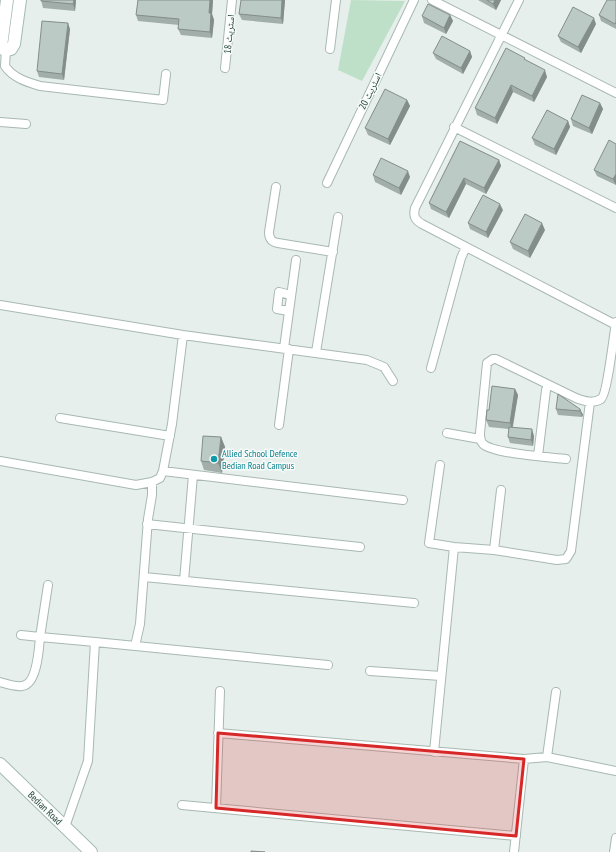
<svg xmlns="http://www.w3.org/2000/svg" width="616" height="852" font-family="'PT Sans Narrow','Noto Naskh Arabic',sans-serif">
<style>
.green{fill:#bfe0c8}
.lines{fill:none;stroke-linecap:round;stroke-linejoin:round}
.street-casing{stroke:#a8b8b2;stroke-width:10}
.secondary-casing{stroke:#a4bbb3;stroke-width:14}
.street{stroke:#fff;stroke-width:8}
.secondary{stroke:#fff;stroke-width:12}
.wall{fill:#a1aea9}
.shaded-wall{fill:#838d89}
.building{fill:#bbcac4;stroke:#838d89}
.marked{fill:#d62828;fill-opacity:0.2;stroke:#d62828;stroke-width:3;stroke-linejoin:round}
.culture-dot{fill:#0f9aa8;stroke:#f7fbf9;stroke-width:1.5}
.labels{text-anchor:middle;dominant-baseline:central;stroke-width:3;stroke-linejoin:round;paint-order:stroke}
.street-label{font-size:10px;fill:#24423a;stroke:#f7fbf9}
.culture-label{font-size:10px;fill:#0d838f;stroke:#f7fbf9;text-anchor:start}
</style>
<rect width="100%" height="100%" fill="#e6efeb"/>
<!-- green -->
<path class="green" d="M351,0L405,1L362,81L338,70Z"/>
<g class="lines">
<defs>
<path id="street" d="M432,0L616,93
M519,0L415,208C413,216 415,220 422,224L616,325
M1,49L6,50L5,66C13,78 27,82 40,86L163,100L166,74
M330,49L336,0
M225,68L232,0
M0,122L26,124
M454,127L616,208
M327,183L414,0
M276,187L269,232C269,239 272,242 278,243L333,252
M0,305L183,335L367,360L384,367L393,381
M289,311L277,309L279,292L291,295
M284,348L296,260
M316,352L338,217
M431,368L461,258L466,247
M60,418L170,436
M279,425L289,349
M447,433L480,439
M538,456L546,390L548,385
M566,459C550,457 494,454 483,444C480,441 480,437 480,433L487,363L493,359H496L576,398C584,401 593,404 601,399C607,395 614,334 616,322
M0,461L136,485L152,482
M440,465L429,543L454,547L494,550L557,560L566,559L571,551L590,402
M163,471L403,500
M147,524L360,547
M494,550L501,490
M144,577L414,603
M184,581L193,475
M21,635L40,637L48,585
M95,642L328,665
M135,646L140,624L148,519L152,495V482L160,478L163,471L172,424L183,335
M370,671L441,676
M0,682C7,684 15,687 22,686C37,685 39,649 40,637L95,642L88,761L65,827
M218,733L524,759L547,757L616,771
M434,752L454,547
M547,757L556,692
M182,805L516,836
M216,808L220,691
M514,852L524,759
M614,852L616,838"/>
<path id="secondary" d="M7,0L1,46L3,49L7,50L11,49L14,44L20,0
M0,764L91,852"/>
</defs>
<!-- street casing -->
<use href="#street" class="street-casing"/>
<!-- secondary casing -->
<use href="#secondary" class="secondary-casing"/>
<!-- street -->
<use href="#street" class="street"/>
<!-- secondary -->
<use href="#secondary" class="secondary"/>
</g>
<!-- wall -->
<path class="wall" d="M41,0H76L75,11L43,8Z
M138,0H213L212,14L214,20L212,38L181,35L178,29L179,25L138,21L136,15Z
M241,0H285L283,24L242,20L239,14Z
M478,0H501L496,10Z
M616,0V29L601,21L599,15Z
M450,15L453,21L446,34L424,23L422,16Z
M596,24L581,53L561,42L558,36Z
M70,29L64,80L39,77L37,71Z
M470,51L472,57L463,74L436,59L433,53Z
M525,60L547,77L534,102L513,92L497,124L477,115L475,108Z
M407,100L410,106L390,145L368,135L365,128Z
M600,103L603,109L592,134L573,126L571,119Z
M568,121L570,127L556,155L535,145L532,138Z
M460,141L499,160L501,166L486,194L466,184L449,218L431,209L429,203Z
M616,144V185L597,176L594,170Z
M373,175L410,177L401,195L375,182Z
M503,210L488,238L470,229L468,223Z
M545,230L530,258L513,249L510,242Z
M515,389L518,395L513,427L534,436L533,446L510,443L508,437L509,429L489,427L486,420L489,410Z
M556,409H580L583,415L582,417L558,415Z
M221,437L225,447L222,473L204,470L201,461Z"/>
<!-- shaded-wall -->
<path class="shaded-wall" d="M74,0H76L75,11L73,4Z
M210,0H213L212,14L214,20L212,38L210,32L209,13Z
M282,0H285L283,24L281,18Z
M495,0H501L496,10L493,4Z
M450,15L453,21L446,34L444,28Z
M594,18L596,24L581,53L578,47Z
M68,23L70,29L64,80L62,74Z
M470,51L472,57L463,74L461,68Z
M545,70L547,77L534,102L532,96Z
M511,85L513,92L497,124L495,118Z
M407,100L410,106L390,145L388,139Z
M600,103L603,109L592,134L589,128Z
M568,121L570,127L556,155L554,149Z
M499,160L501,166L486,194L484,188Z
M408,171L410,177L401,195L399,188Z
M616,174V185L613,179Z
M464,178L466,184L449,218L446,212Z
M500,204L503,210L488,238L486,232Z
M542,223L545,230L530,258L528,251Z
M515,389L518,395L512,429L510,423Z
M580,409L583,415L582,417L580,411Z
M532,429L534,436L533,446L531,440Z
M221,437L225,447L222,473L218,463Z"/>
<!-- building -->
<path class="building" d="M41,0H74L73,4L41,1Z
M138,0H210L209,13H211L210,32L178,29L179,19L136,15Z
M241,0H282L281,18L239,14Z
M487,0H495L493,4Z
M607,0H616V22L615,24L599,15Z
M428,4L450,15L444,28L422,16Z
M573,7L594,18L578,47L558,36Z
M42,21L68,23L62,74L37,71Z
M442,36L470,51L461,68L433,53Z
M506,48L525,58L524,59L545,70L532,96L511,85L495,118L475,108Z
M385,89L407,100L388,139L365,128Z
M582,95L600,103L589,128L571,119Z
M547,110L568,121L554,149L532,138Z
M609,140L616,144V174L613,179L594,170Z
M460,141L499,160L484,188L464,178L446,212L429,203Z
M381,158L408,171L399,188L373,175Z
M483,195L500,204L486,232L468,223Z
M525,214L542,223L528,251L510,242Z
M492,386L515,389L510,423L486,420L487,410H489Z
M558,394L580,409V411L556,409Z
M509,427L532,429L531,440L508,437Z
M203,436L221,437L218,463L201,461Z
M251,851L265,852H251Z"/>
<!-- marked area -->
<path class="marked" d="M218,733L524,759L516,836L216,808Z"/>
<!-- markers -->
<circle class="culture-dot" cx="214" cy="459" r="4"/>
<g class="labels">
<!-- street labels -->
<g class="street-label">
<text transform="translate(229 34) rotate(-84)">اسٹریٹ 18</text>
<text transform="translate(370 91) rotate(-64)">اسٹریٹ 20</text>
<text transform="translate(45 808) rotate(44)">Bedian Road</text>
</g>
<!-- culture labels -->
<g class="culture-label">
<text x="222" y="453">Allied School Defence<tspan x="222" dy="12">Bedian Road Campus</tspan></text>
</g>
</g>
</svg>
